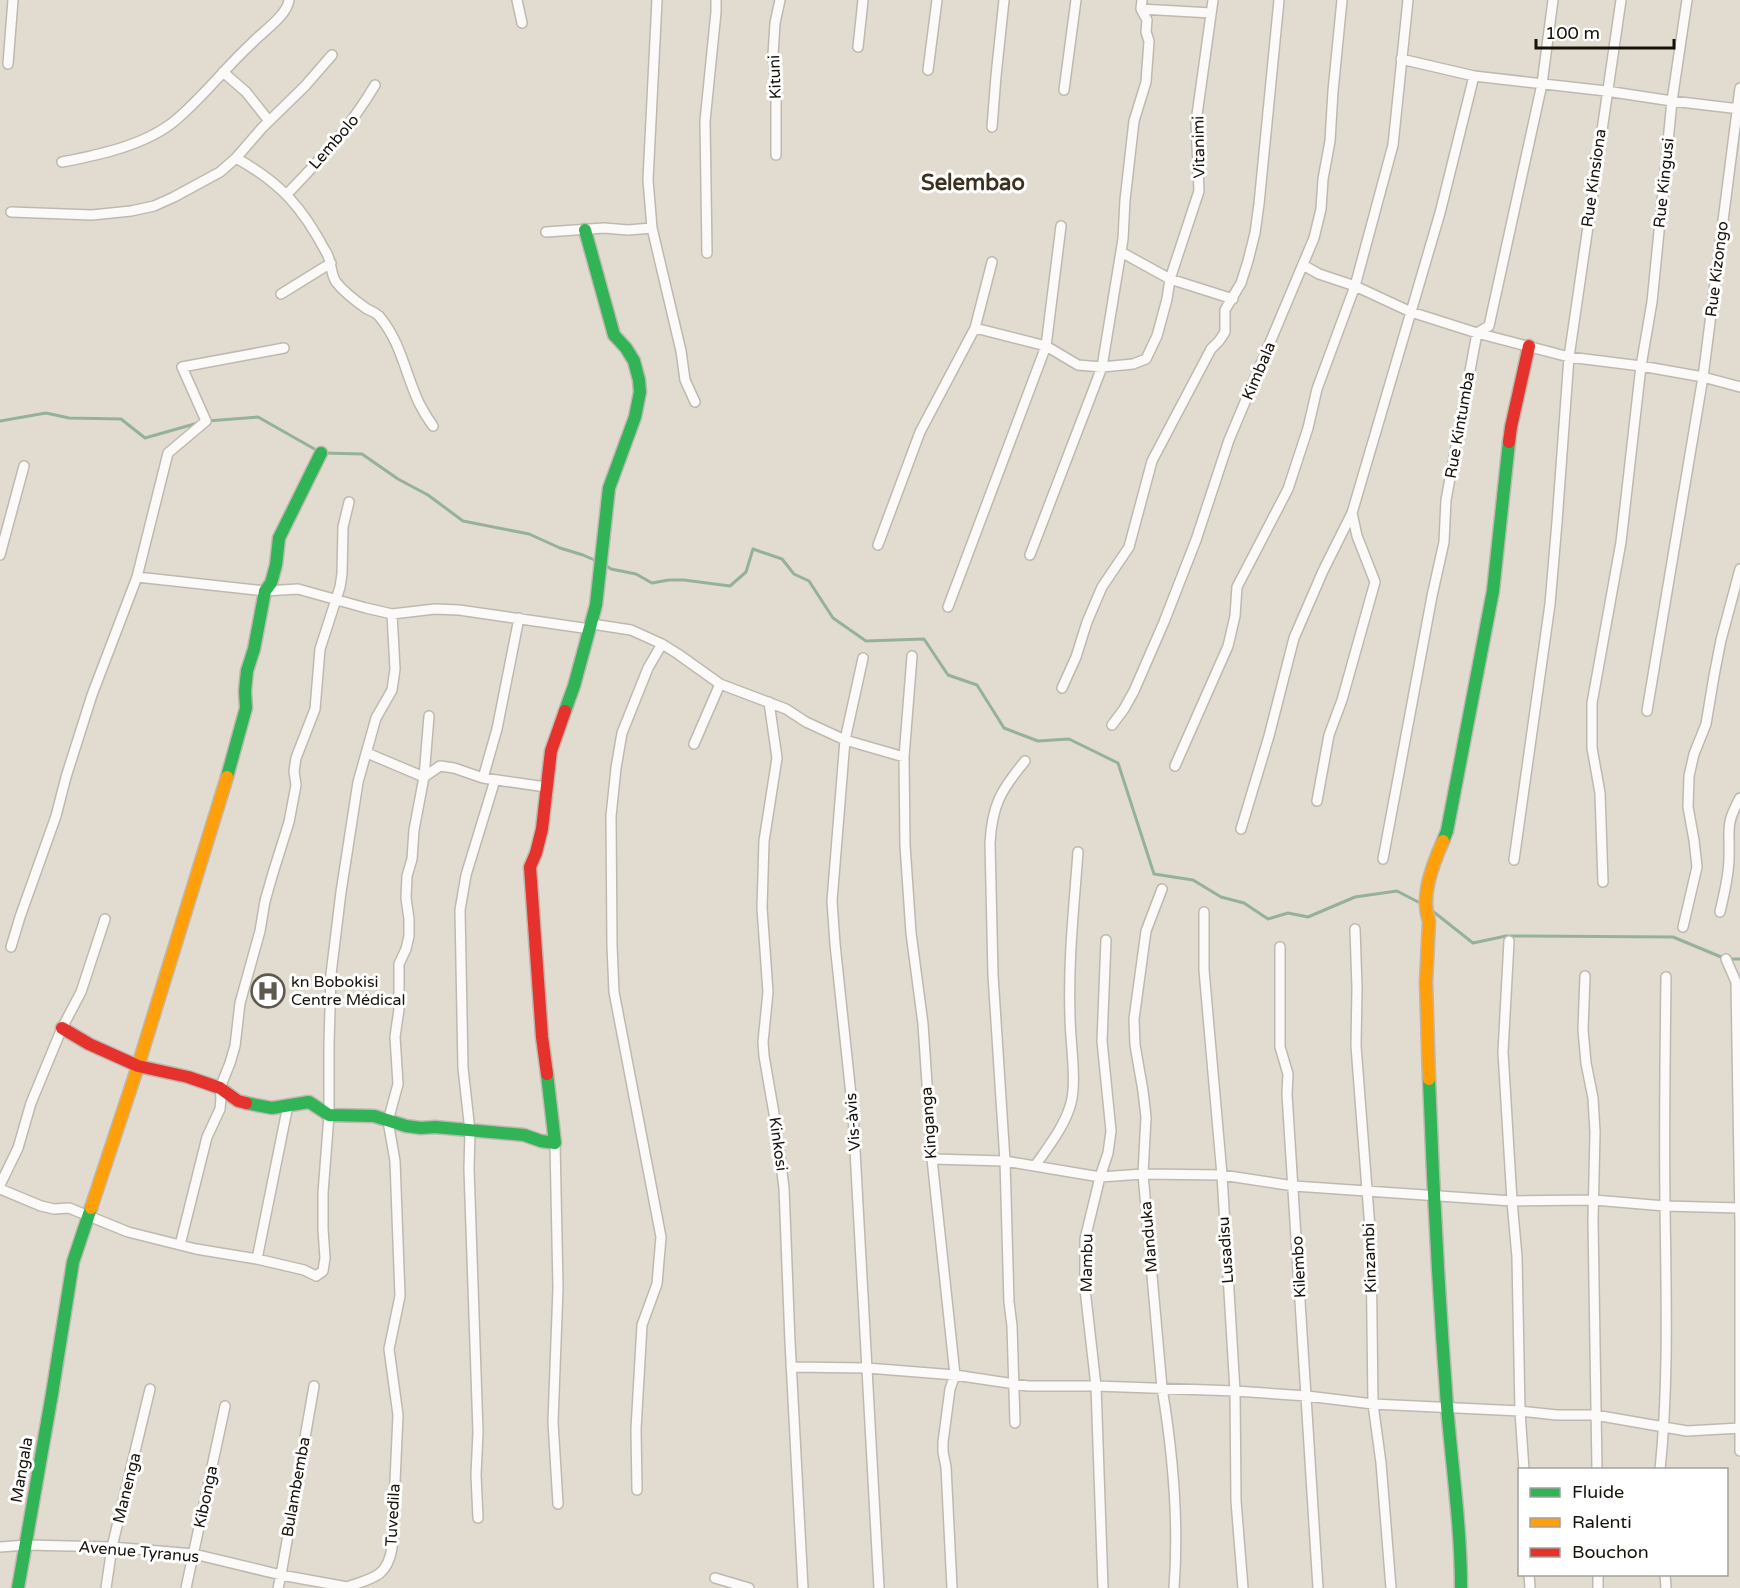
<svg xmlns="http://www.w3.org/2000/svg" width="1740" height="1588" font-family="'Varela Round',sans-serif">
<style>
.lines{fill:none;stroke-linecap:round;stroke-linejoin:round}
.stream{stroke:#96b19b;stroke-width:3}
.street-casing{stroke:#beb9b0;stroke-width:12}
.fast-casing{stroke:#beb9b0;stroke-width:15}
.slow-casing{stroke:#beb9b0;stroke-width:15}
.jam-casing{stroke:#beb9b0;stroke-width:15}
.street{stroke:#fbfaf8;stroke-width:9}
.fast{stroke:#30b455;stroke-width:12}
.slow{stroke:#ff9f0a;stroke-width:12}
.jam{stroke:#e5322d;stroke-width:12}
.labels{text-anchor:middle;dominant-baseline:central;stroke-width:6;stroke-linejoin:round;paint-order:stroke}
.street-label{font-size:16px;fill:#17130b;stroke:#fff}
.poi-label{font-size:16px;fill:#17130b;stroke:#fff;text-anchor:start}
.district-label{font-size:22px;font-weight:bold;fill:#3a311e;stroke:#fff}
</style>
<rect width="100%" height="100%" fill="#e2dcd0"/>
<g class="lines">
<!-- stream -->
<path class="stream" d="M0,421L46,413L69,418L121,419L145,438L198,423
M207,421L258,417L318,451
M324,453L362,454L398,479L428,495L463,521L529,534L560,548L583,555L599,562
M605,565L611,569L636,574L652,583L669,580H684L730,586L746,572L753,549L782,559L794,574L809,581L833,618L866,641L924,639L948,675L977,685L1004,728L1038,741L1069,739L1118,763L1154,874L1193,880L1221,897L1244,903L1268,919L1288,913L1308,917L1355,897L1397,891L1424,905
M1430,909L1473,943L1506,936L1673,937L1726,959H1740"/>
<defs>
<path id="street" d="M517,0L522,23
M657,0L648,180L652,228L681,351L685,380L695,402
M1141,9L1211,13
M858,47L863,0
M1401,59L1474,76L1606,91L1672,101L1740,109
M8,64L13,0
M928,70L937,0
M223,72L246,92L269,121
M1064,90L1076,0
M992,127L996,76L1004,0
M776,155V87L773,55L775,23L780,0
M236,158C281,183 302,207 326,252C332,261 330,273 336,282C343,291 357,302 367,309C371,311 375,312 379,316C401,342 405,373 419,403C423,411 428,419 433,426
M62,162C99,155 147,145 177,119C204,96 225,68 251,44C262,32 287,16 289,0
M287,194C320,160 351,126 375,85
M11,212L92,215L131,211L154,206L174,197L220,172L236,158L262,128L305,86L332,55
M546,232L604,228L628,230L652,228
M1121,252L1170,279L1233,299
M707,253L705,121L716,12V0
M1303,265L1319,274L1355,286L1411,312L1477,333L1569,357L1641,366L1703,377L1740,387
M281,294L331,263
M975,328L1046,346L1078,365L1102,367L1133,364L1146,359L1157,336L1167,299L1170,279L1199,191L1196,122L1213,0
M878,545L920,432L975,328L992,262
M0,555L24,466
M1030,555L1102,367L1123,239L1125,200L1134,121L1146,82L1149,41L1146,32L1147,20L1141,9L1142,0
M137,577L265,591L298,589L366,608L392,614L435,609L459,610L590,629
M948,607L1046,346L1061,226
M592,624L631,630L662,644L678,654L720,684L786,709L806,722L845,740L904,757
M912,656L904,757L905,845L911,933L923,1024L932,1159L955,1375L950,1389L943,1442V1452L946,1467L952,1588
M863,658L845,740L832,901L835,944L853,1114L879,1588
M1062,688L1076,657L1087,622L1102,587L1129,547L1152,461L1211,349L1219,341L1225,332V310L1241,283L1248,261L1255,233L1259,204L1279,0
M769,702L777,758L764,841L762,908L768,992L763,1042L764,1056L776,1125L784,1188L790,1342L803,1588
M1647,711L1703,377L1740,88
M1112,725L1124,709L1134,691L1164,622L1196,540L1229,440L1314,238L1321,209L1323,179L1330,141L1333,91L1342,0
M694,744L720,684
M367,753L424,777L440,766L454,768L483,778L546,787
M1175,766L1228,646L1235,616L1237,587L1288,489L1308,428L1317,389L1355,286L1393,145L1408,0
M483,778L497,729L519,618
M1317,801L1329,735L1342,700L1375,582L1357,536L1352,513L1440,213L1474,76
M1241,829L1269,736L1294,638L1323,571L1352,513
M1383,859L1432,596L1444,542L1446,500L1477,333L1489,326L1542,84L1553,0
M1514,860L1550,604L1557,522L1569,357L1621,0
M1603,882L1600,793L1592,748V703L1621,542L1641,366L1652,302L1672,101L1687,0
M1162,889L1146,931L1134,1019L1135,1045L1143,1091L1146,1117L1143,1174L1162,1388C1173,1454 1179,1522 1174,1588
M1204,912V970L1222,1175L1235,1391L1236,1501L1243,1588
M1720,912C1724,894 1729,876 1729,857C1730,828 1725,825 1740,798
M1683,927L1697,867L1694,840L1688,807L1689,776L1694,754L1706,724L1714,676L1721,640L1740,569
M1355,929L1357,988L1356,1046L1371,1242L1373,1404L1381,1463L1391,1588
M1509,941L1503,1052L1512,1201L1517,1257L1520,1411L1524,1470
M11,947L20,917L56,816L66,777L92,695L137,577L168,453L206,421L182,367L284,348
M1280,947V1047L1288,1074L1287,1094L1318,1588
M1726,959L1736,982L1740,1224V1451
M1585,976L1583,1030L1586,1063L1593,1098L1595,1132L1593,1220L1597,1470
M555,1143L558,1288L553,1422L558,1504
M932,1159L1005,1161L1100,1177L1143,1174L1222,1175L1294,1186L1512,1201L1594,1200L1665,1206L1740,1208
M1035,1166C1048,1147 1065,1126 1071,1103C1077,1080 1070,1041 1070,1016C1068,961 1074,907 1078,852
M0,1185L18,1148L31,1103L62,1028L81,992L105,919
M0,1189L41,1206L54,1209L69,1208L128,1232L196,1249L257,1259L304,1270L316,1276L323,1271L325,1258L323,1229V1193L329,1115V1044L331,974L341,892L358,782L376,718L392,690L395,669L392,614
M180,1245L207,1137L220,1109L221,1098L220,1088L230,1063L235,1046L240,1003L260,931L265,901L273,873L289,822L296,785L294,771L296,758L315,709L320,649L340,587L342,574L343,527L349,502
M257,1259L288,1105
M791,1367L867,1368L955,1375L1028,1386H1096L1235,1391L1307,1396L1373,1404L1520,1411L1557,1415H1595L1687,1431L1740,1428
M1015,1423L1012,1326L1009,1302L1005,1161L993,975L990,843C992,805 1001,790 1025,761
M1660,1470C1669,1382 1666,1293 1665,1205C1664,1129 1665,1053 1666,977
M637,1490L636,1429L642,1325L657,1284L661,1237L614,992L612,945L611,816L616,768L622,733L648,668L662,644
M478,1518L476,1475L478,1432L469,1169L470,1131L463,1068L460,910L466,875L495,780
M0,1547L26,1545L112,1547L194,1554L281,1575L347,1587
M1529,1574L1530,1588
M1598,1574V1588
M1665,1574L1666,1588
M715,1578L749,1588
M106,1588L112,1547L150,1389
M186,1588L225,1406
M278,1588L281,1575L314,1386
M347,1588V1587C372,1578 387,1578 392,1548L398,1415L389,1349L400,1296L395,1161L388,1121L398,1084L395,1037L399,1009V964L406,949L409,936V919L406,898L407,876L412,859L414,830L424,777L429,716
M1103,1588L1096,1386L1085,1289V1239L1100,1177L1108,1153L1111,1131L1102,1041L1106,940"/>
<path id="fast" d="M565,711L574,686L596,605L609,488L635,417L640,392L639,380L634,361L626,348L614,335L585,230
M227,777L246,708L245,691L247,671L254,649L265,591L271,583L276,565L279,538L321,453
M1443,841L1447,831L1493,591L1509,442
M1429,1079C1433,1188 1439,1297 1447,1406C1452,1467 1461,1527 1461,1588
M246,1103L272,1108L309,1102L329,1115L374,1116L406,1126L421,1128L435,1127L524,1135L541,1141L555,1143L547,1074
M18,1588L52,1394L73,1262L91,1208"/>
<path id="slow" d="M1429,1079L1426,982L1429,921C1420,896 1433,864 1443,841
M91,1208L138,1066L227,777"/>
<path id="jam" d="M1509,442L1511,427L1529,346
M62,1028L89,1044L138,1066L188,1077L220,1088L238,1101L246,1103
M547,1074L542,1037L530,867L536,853L542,829L551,751L565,711"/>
</defs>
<!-- street casing -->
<use href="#street" class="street-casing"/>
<!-- fast casing -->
<use href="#fast" class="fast-casing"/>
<!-- slow casing -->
<use href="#slow" class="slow-casing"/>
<!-- jam casing -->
<use href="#jam" class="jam-casing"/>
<!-- street -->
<use href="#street" class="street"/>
<!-- fast -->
<use href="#fast" class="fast"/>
<!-- slow -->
<use href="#slow" class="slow"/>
<!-- jam -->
<use href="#jam" class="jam"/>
</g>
<!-- icons -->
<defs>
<symbol id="hospital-ring" viewBox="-11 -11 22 22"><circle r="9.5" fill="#fff" stroke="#5e5950" stroke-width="1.5"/><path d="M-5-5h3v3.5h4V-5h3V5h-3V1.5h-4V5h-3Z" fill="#5e5950"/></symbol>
</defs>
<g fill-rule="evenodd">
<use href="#hospital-ring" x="249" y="972" width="38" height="38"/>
</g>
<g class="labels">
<!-- street labels -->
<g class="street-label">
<text transform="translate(775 77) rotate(-92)">Kituni</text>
<text transform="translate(334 142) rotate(-49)">Lembolo</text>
<text transform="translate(1199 147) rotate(-91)">Vitanimi</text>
<text transform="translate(1594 178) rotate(-82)">Rue Kinsiona</text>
<text transform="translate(1664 183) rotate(-84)">Rue Kingusi</text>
<text transform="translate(1717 269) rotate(-83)">Rue Kizongo</text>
<text transform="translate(1259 371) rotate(-67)">Kimbala</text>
<text transform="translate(1460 425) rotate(-80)">Rue Kintumba</text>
<text transform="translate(853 1122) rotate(-94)">Vis-àvis</text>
<text transform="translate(929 1123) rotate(-94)">Kinganga</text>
<text transform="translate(778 1144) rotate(82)">Kinkosi</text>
<text transform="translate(1149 1237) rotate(-95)">Manduka</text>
<text transform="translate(1226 1250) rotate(-94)">Lusadisu</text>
<text transform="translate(1370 1258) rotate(-92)">Kinzambi</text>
<text transform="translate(1087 1263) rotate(-89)">Mambu</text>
<text transform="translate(1299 1267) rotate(-93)">Kilembo</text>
<text transform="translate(22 1470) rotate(-80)">Mangala</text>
<text transform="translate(296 1487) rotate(-80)">Bulambemba</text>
<text transform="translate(127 1488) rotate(-76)">Manenga</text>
<text transform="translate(206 1497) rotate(-78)">Kibonga</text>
<text transform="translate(393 1515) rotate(-87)">Tuvedila</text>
<text transform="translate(139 1552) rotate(5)">Avenue Tyranus</text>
</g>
<!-- poi labels -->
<g class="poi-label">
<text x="291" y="982">kn Bobokisi<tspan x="291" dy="18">Centre Médical</tspan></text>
</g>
<!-- district labels -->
<g class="district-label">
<text x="973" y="183">Selembao</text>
</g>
</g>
<!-- legend -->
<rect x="1518" y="1468" width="210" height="108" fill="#ffffff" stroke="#a2a19d" stroke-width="1.5"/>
<rect x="1530" y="1488" width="30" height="9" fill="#30b455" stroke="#a2a19d" stroke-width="1.5"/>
<text x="1572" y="1498" font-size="18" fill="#17130b">Fluide</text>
<rect x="1530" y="1518" width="30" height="9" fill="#ff9f0a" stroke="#a2a19d" stroke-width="1.5"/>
<text x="1572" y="1528" font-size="18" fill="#17130b">Ralenti</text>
<rect x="1530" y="1548" width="30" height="9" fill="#e5322d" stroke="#a2a19d" stroke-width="1.5"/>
<text x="1572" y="1558" font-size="18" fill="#17130b">Bouchon</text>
<!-- scale -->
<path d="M1536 39v9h138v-9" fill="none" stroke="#17130b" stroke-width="3"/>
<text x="1545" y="39" font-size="18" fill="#17130b" stroke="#ffffff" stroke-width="4.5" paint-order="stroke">100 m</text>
</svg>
